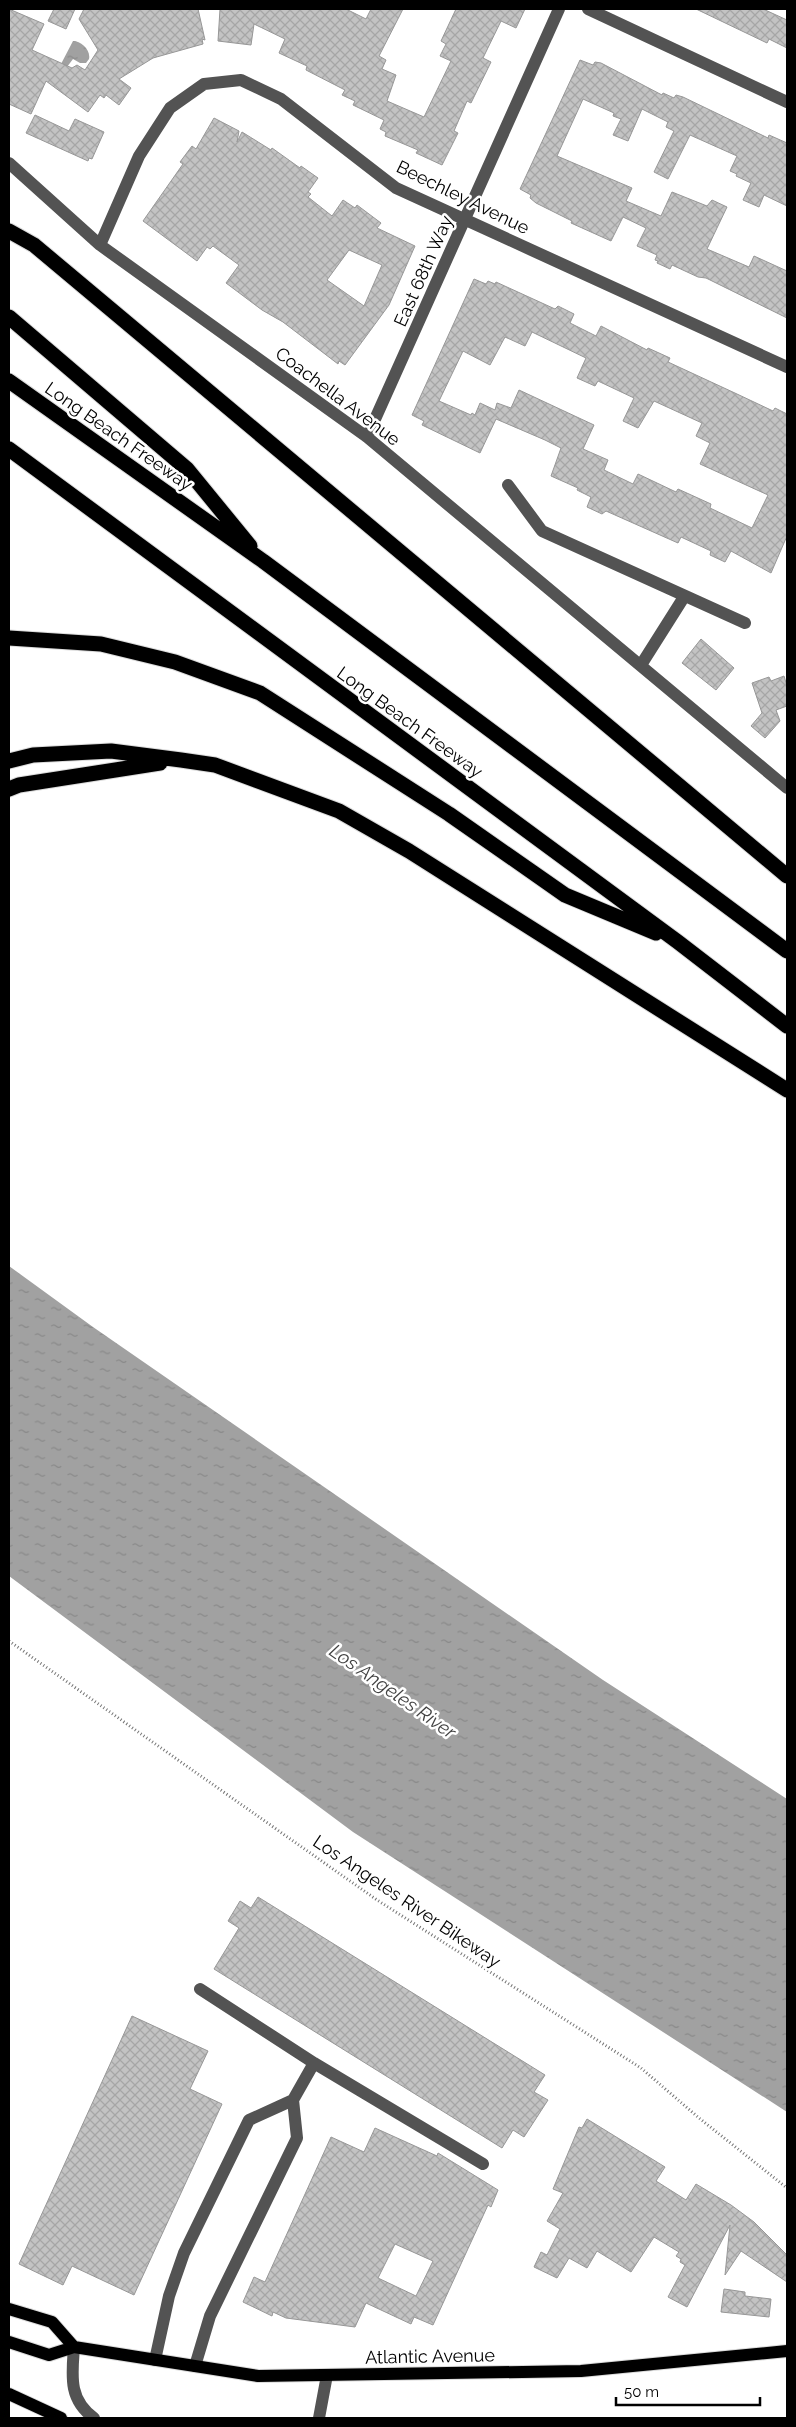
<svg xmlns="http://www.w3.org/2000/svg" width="796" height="2427" font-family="Raleway,sans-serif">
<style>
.water{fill:url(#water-ripples)}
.building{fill:url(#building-cross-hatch);stroke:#979797;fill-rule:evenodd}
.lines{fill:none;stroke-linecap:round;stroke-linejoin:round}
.major-casing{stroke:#dbdbdb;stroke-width:14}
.highway-casing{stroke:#dbdbdb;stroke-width:17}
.path{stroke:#757575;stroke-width:3;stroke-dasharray:1 2.5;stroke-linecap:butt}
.minor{stroke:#535353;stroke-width:12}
.major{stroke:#000;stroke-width:12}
.highway{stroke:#000;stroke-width:15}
.labels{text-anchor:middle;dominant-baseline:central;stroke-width:5;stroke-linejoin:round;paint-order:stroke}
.street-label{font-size:18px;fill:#000;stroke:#fff}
.water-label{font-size:19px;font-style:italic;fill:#424242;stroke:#fff}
</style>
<defs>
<pattern id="water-ripples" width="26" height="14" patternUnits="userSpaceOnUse" patternTransform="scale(1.25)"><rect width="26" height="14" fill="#a1a1a1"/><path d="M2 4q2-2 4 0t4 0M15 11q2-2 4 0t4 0" fill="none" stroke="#898989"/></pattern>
<pattern id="building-cross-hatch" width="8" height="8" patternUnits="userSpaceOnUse" patternTransform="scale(1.25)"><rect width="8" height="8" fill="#c3c3c3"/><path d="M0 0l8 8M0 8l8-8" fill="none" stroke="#a6a6a6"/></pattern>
</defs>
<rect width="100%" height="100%" fill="#fff"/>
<!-- water -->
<path class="water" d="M73,41C81,41 91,50 89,59L86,63H80L73,59L67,67L61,64Z
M9,1266L93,1327L603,1680L787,1799V2112L353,1832L9,1576Z"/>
<!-- building -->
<path class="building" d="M9,9L44,24L32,50L72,68L77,65L85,70L98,50L79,19L84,9H198L205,40L202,39L203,44L153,58L119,79L131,88L119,105L106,95L104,98L100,95L88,112L46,81L31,114L9,104Z
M54,9H75L66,29L48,21Z
M220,9H346L366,19L371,9H403L379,56L386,60L382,69L396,75L387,101L424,117L451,61L440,56L446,44L441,41L456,9H525L516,28L501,21L483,58L491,62L471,103L467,101L454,131L458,133L442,165L416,153L418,150L385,136L386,132L380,129L384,120L353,105L355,101L342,95L345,90L306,70L307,66L279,53L285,39L254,24L251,45L218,41Z
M696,9H763L787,20V48L769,39L767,43Z
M580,60L593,65L595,62L601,63L662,95L663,93L674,98L676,95L683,97L768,138L769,135L787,143V206L764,195L759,207L743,200L751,183L736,176L737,174L730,171L737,156L690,135L668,179L654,172L674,131L666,127L668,122L642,109L628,141L613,135L621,119L613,116L614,113L583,99L557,156L632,188L626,201L661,216L672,192L707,206L712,200L727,207L707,249L749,267L754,256L787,271V318L706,278L698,277L672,265L670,269L657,263L658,261L655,260L657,255L637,246L646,228L623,217L611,241L571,223L572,221L536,203L530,198L531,195L520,189Z
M35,115L69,131L75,119L104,132L92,159L89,158L88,161L26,133Z
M214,118L239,131L237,142L242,132L271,150L272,148L300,168L301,166L318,178L308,192L311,194L308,197L332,216L343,200L355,208L357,205L381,223L377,228L415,246L389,305L345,365L339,361L338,364L283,322L262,310L226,283L239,265L213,246L210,249L207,247L197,261L143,221L183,164L180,162L192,146L196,149ZM349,250L382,265L364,306L327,280Z
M474,279L486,284L488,281L495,284L496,282L555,309L558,306L574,314L570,323L596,336L601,326L647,350L648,348L670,358L668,362L737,394L773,411L775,408L787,414V536L771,573L731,551L725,562L710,555L711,551L681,537L678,543L606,511L602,514L587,507L591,497L577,490L578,488L551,476L561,448L545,440L496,419L480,453L422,425L424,421L412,415ZM532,332L586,358L577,378L595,386L598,381L634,398L623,421L638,428L654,401L702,423L696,436L710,443L700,464L768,495L752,528L710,508L711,504L678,489L676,492L638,474L633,484L604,470L608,460L583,449L594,425L519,390L511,408L497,403L495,410L480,403L475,415L472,413L471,415L439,401L463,351L490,365L505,337L525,346Z
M701,639L734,668L716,690L682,663Z
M784,676L787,686V706L776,710L780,721L765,738L751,726L762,713L752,683L769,677L771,681Z
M258,1897L545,2075L534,2092L548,2100L524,2137L513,2130L502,2148L214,1969L239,1928L228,1921L240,1901L251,1908Z
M132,2016L208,2051L190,2089L222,2104L134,2295L72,2266L63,2285L19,2264Z
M587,2119L665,2167L656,2181L686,2200L696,2184L731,2205L754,2222L787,2255V2282L741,2251L725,2275L730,2225L687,2307L668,2297L685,2265L680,2262L681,2259L676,2256L679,2252L654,2237L631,2272L597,2251L587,2268L569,2258L557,2278L534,2267L541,2252L547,2255L560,2229L547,2221L563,2193L553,2189L579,2127L582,2128Z
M375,2128L437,2156L438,2153L498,2190L491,2207L488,2205L433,2325L414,2317L411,2324L366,2303L355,2327L286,2318L273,2312L272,2316L243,2302L254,2277L265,2282L331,2137L364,2152ZM395,2244L433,2261L416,2296L378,2278Z
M724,2289L745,2292V2296L771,2299L769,2317L721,2312Z"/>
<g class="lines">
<defs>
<path id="major" d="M9,2309L52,2322L74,2347
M9,2342L49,2355L74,2347L258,2376L581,2371L787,2351
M9,2394L61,2418"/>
<path id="highway" d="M9,231L34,245L787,876
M9,317L187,469L250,546
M9,381L263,561L787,951
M9,449L678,942L787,1026
M9,638L101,644L175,662L260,693L449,814L565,895L656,933
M9,761L33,755L111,751L181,760L215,765L339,811L409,851L787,1090
M9,789L19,785L160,763"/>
</defs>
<!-- major casing -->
<use href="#major" class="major-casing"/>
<!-- highway casing -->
<use href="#highway" class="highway-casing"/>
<!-- path -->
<path class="path" d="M9,1641L377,1900L641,2068L699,2118L787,2188"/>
<!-- minor -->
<path class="minor" d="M588,9L787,102
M9,163L100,245L367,437L787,788
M100,245L139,156L170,108L204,84L241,80L281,99L396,188L787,367
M367,437L559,9
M508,485L542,531L745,623
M641,665L684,597
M200,1989L314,2063L483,2164
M74,2347C72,2375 68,2399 94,2418
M155,2360L169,2296L184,2253L249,2120L293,2100
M195,2366L210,2316L297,2138L293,2100L314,2063
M319,2418L327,2375"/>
<!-- major -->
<use href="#major" class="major"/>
<!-- highway -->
<use href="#highway" class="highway"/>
</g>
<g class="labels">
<!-- street labels -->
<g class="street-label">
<text transform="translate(463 197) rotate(26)">Beechley Avenue</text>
<text transform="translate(423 271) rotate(-66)">East 68th Way</text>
<text transform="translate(338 396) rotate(37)">Coachella Avenue</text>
<text transform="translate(119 436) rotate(35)">Long Beach Freeway</text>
<text transform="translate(410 722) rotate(36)">Long Beach Freeway</text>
<text transform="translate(407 1901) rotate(34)">Los Angeles River Bikeway</text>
<text transform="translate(430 2356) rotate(-1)">Atlantic Avenue</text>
</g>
<!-- water labels -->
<g class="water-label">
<text transform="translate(393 1691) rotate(35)">Los Angeles River</text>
</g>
</g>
<!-- border -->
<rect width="796" height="2427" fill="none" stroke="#000000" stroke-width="20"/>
<!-- scale -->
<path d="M616 2397v8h144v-8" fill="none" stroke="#000000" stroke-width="2.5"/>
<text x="624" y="2397" font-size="15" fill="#000000" stroke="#ffffff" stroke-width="4" paint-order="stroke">50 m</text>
</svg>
